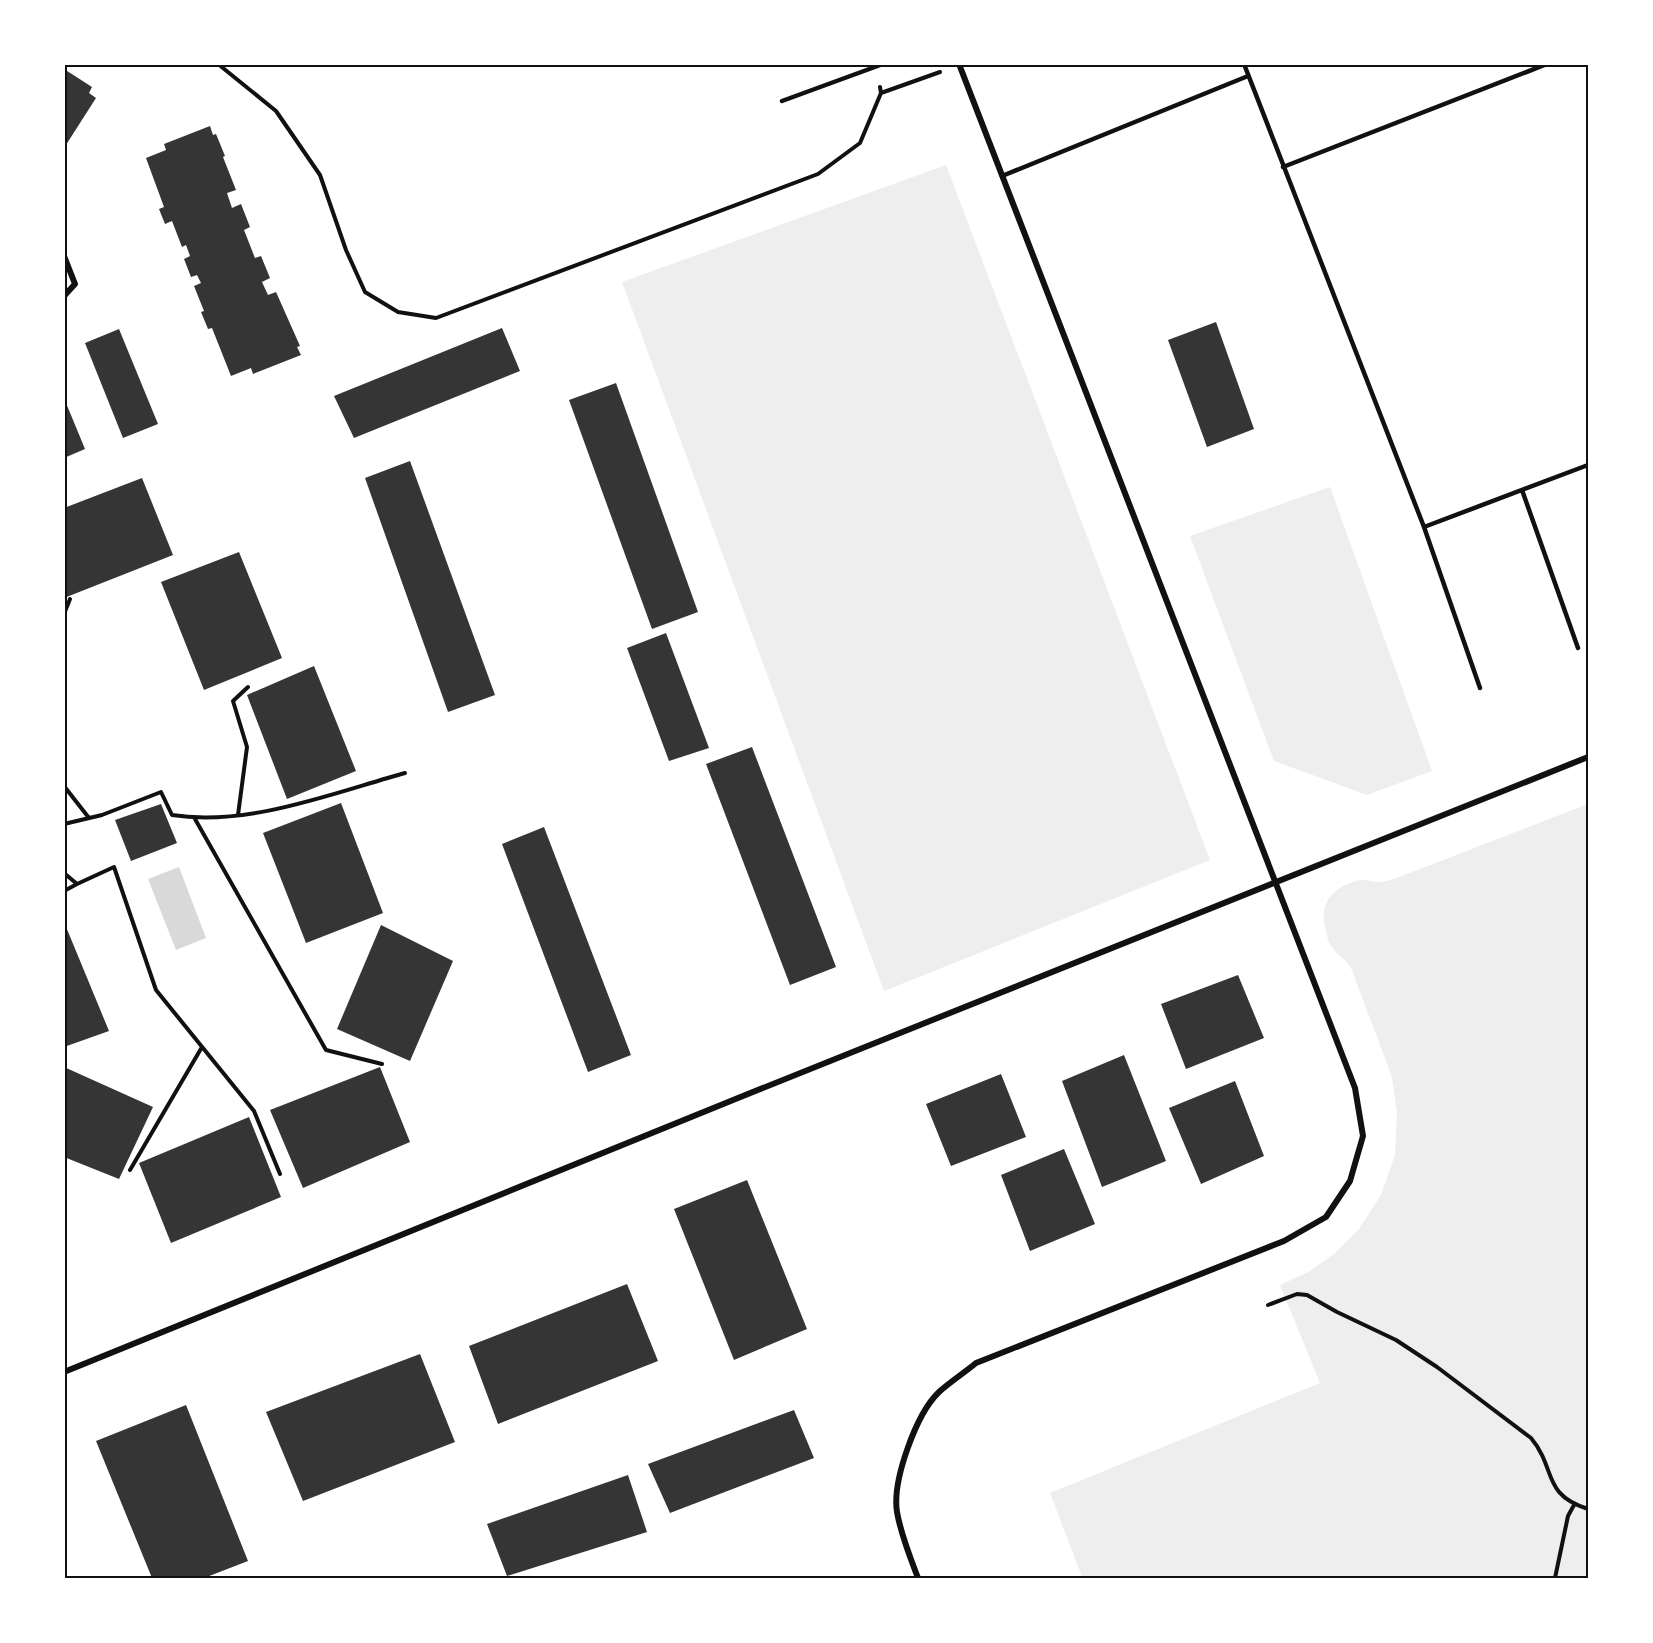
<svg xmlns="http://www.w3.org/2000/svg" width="1653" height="1643" font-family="Lora,serif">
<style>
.green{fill:#eee}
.water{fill:#d9d9d9}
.building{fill:#353535}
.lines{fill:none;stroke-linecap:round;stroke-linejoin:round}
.path{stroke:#111;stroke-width:4}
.service{stroke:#111;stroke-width:4.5}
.minor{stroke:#111;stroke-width:6}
.neatline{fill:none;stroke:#111;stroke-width:2}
</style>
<rect width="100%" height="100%" fill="#fff"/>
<!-- green -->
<path class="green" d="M946,165L1210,860L884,991L622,282Z
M1330,487L1432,771L1367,795L1274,761L1190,536Z
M1588,804V1578H1080L1082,1577L1050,1493L1320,1383L1280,1285L1310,1271L1334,1254L1359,1229L1381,1195L1395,1155L1397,1114L1392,1077L1351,968C1345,959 1336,954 1332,947C1328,943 1327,935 1326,930C1318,904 1332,888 1356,881C1365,878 1371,882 1380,882C1384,882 1389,880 1394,879Z"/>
<!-- water -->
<path class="water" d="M179,867L206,938L176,950L148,879Z"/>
<!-- building -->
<path class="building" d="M64,69L92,87L89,93L96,98L64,148Z
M210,126L213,135L216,134L225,156L223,157L236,190L227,193L232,208L241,204L250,227L244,230L255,258L261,256L270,278L262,282L268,295L276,292L300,346L297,347L301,355L253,374L251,368L231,376L212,328L208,329L201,312L204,311L194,286L201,283L197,275L191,277L184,259L190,256L186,245L182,247L172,221L165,224L159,209L164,207L146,158L166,150L164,144Z
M1216,322L1254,429L1207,447L1168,340Z
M502,328L520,371L354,438L334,396Z
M119,329L158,424L123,438L85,343Z
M616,383L698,612L652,629L569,400Z
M64,403H66L85,449L64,458Z
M410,461L495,695L448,712L365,478Z
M142,478L173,555L64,598V508Z
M239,552L282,658L204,690L161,582Z
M666,633L709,748L669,761L627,648Z
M314,666L356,771L287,799L247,695Z
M752,747L836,967L790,985L706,764Z
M341,803L383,913L306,943L263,833Z
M161,804L177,843L131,861L115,820Z
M544,827L631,1055L588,1072L502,844Z
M64,922L109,1031L64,1047Z
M381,925L453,961L410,1061L337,1029Z
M1238,975L1264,1038L1186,1069L1161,1004Z
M1124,1055L1166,1161L1102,1187L1062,1081Z
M64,1067L153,1107L119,1179L64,1157Z
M380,1067L410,1142L303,1188L270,1110Z
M1001,1074L1026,1137L951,1166L926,1104Z
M1235,1081L1264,1156L1201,1184L1169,1108Z
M249,1117L281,1197L171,1243L139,1163Z
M1064,1149L1095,1224L1030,1251L1001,1175Z
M747,1180L807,1329L734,1360L674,1209Z
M627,1284L658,1361L498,1424L469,1346Z
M420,1354L455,1442L303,1501L266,1412Z
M186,1405L248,1561L204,1578H152L96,1441Z
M794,1410L814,1458L670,1513L648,1464Z
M628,1475L647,1532L507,1576L487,1524Z"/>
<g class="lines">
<!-- path -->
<path class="path" d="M218,64L276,111L320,175L346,250L365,292L398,312L436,318L818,174L860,143L881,93L880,87
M881,93L940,72
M64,614L70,599
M64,786L89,818
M238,815L247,747L233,701L248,687
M195,819L326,1050L382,1064
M64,824L102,815L161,792L172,815C248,827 333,793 405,773
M64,873L77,884L64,891
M77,884L114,867L156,990L254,1111L280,1174
M130,1170L202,1047
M1268,1305L1297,1294L1307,1295L1337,1312L1396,1340L1437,1367L1531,1438C1557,1469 1541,1494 1588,1509
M1555,1578L1568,1516L1574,1505"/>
<!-- service -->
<path class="service" d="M1244,64L1424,527L1588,465
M782,101L883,64
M1283,167L1547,64
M1002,176L1248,76
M1522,490L1578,648
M1424,527L1480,688"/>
<!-- minor -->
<path class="minor" d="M64,256L75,284L64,296
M64,1372L738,1098L1588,757
M918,1578C910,1557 901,1535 897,1512C892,1481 916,1414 939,1392C950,1382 964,1373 976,1363L1284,1241L1326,1217L1350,1181L1363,1136L1355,1088L959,64"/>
</g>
<!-- border -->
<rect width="1653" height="1643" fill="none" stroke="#ffffff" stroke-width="132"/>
<rect x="66" y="66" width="1521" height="1511" class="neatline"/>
</svg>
